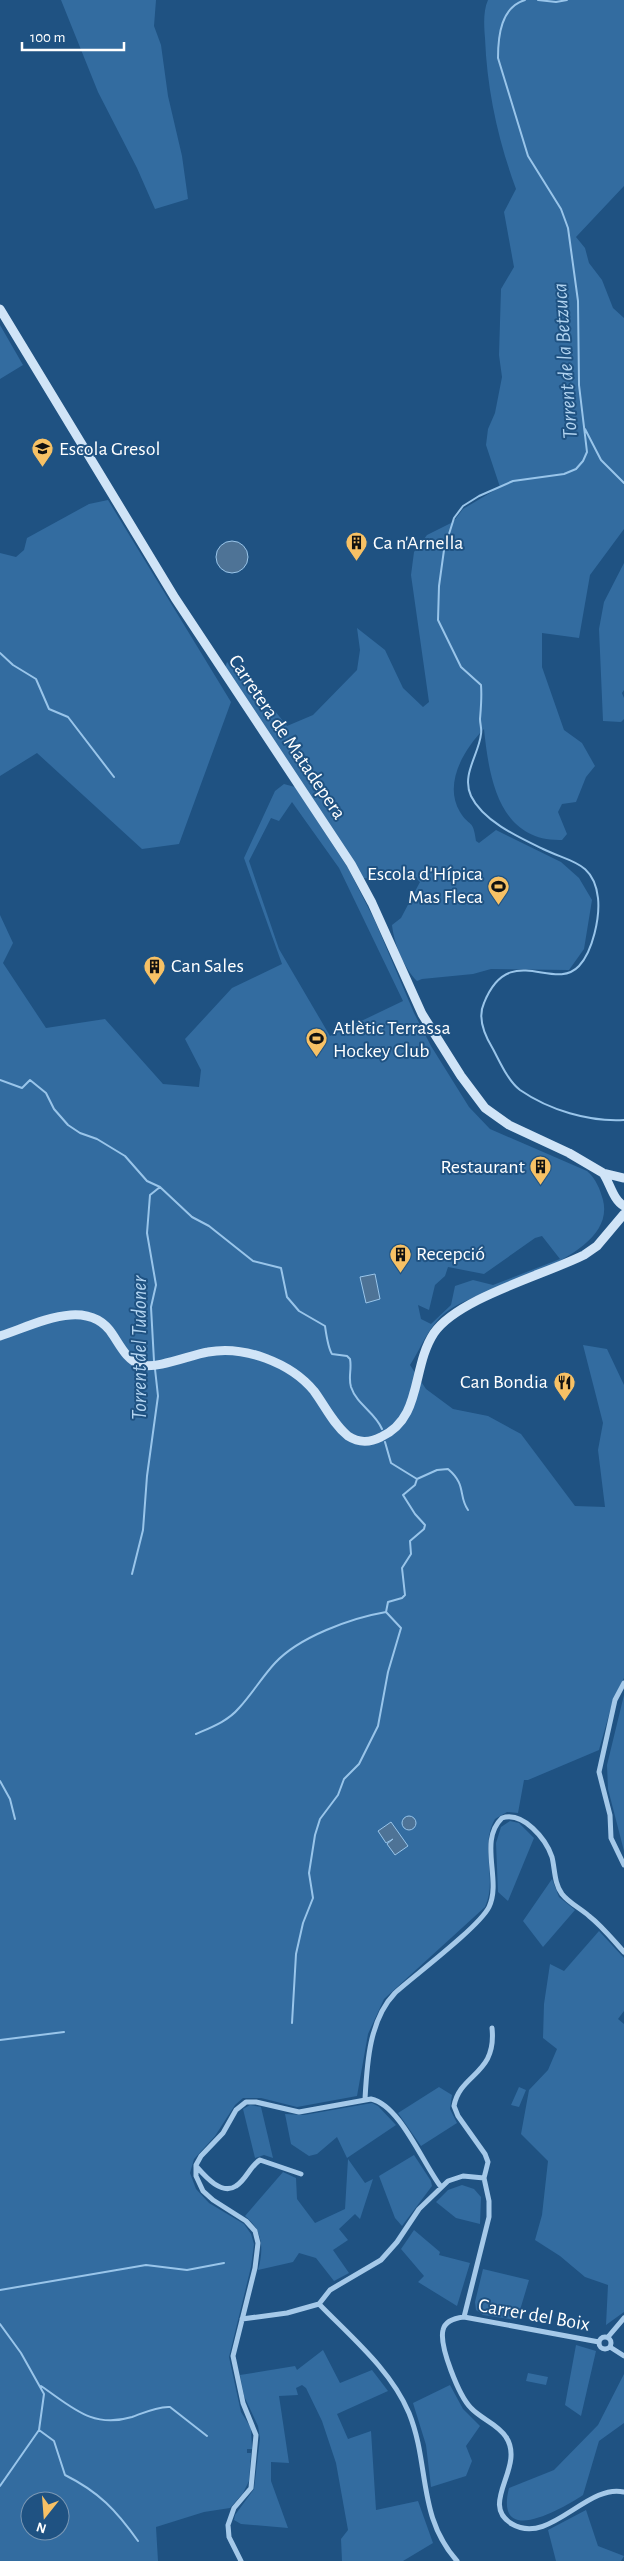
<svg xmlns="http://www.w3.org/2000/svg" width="624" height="2561" font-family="'Alegreya Sans',sans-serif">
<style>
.green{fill:#336ca0;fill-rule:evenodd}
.water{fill:#4e7396;stroke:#99c5ea}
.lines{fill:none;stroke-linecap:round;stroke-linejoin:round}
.stream{stroke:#99c5ea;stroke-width:2}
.street{stroke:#a5c9e9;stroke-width:5}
.secondary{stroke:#d0e4f7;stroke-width:9}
.labels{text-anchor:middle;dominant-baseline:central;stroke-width:4;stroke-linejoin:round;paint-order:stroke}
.poi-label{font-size:20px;fill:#fff;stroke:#1f5282;text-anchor:start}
.street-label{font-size:20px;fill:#fff;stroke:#1f5282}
.water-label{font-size:21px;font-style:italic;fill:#b1d3f0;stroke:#1f5282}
</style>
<rect width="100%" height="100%" fill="#1f5282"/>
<!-- green -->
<path class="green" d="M61,0H156L154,26L161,45L168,96L182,156L188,199L155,209L137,168L98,92Z
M488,0H624V186L576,237L585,248L589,263L602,280L613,308L624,318V529L590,575L579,638L542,633V667L564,730L582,743L595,766L586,777L576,802L562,804L558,812L567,834L562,840C499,842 489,778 484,729C464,749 443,784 460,812C470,828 473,818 476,841L479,843L496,830L561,862L579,878L592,900L584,949L569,970L491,969L473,974L422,979L417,981C404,968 394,944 392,925L401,918L420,882L408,870L382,880L363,878L224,670L227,662L267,701L287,726L313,715L357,670L360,650L357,628L385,650L403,688L423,707L429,702L411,575L414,552L427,535L453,522L463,509L500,487L486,445L488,429L495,413L502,377L499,355L501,289L514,267L504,212L516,189C498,140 487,90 485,38C484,26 483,11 488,0Z
M0,325L23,365L0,379Z
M108,500L231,702L179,844L142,849L37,753L0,776V553L16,557L24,550L27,538L89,504Z
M624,563V690L622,693L624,698V719L621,722L603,721L599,629L604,602Z
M284,784L295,787L348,868L375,921L414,1013L431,1046L469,1107L490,1129L587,1171C596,1179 600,1189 603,1200C618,1260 485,1285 449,1310C429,1324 423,1345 410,1365L426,1389L453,1409L488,1416L521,1434L575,1506L605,1507L598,1450L603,1423L583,1345L607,1349L624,1385V1678L613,1700L599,1750L528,1780H524L518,1813L507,1812L495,1819C479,1847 498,1879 485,1907L384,1999L368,2034L357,2096L297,2107L261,2098H243L235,2105L215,2136L194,2159L190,2173L196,2189L209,2203L244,2224L251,2234L254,2244L251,2267L229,2357L241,2412L251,2428L252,2449H247V2453H251L249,2481L243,2493L230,2508L204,2512L156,2527L158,2561H0V915L13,943L3,963L46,1028L105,1019L163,1084L199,1087L201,1070L185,1039L232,988L282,964L244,858L275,791ZM292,802L339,868L403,1001L330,1036L279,949L249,861L271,818L279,821ZM542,1236L560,1259L493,1285L473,1280L455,1286L451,1305L431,1324L421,1319L418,1305L429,1310L435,1285L445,1276L448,1267L484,1274L535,1238ZM30,2501H60V2531H30Z
M624,1695V1851L608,1789L607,1765Z
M510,1821L519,1823L534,1838L508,1901L498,1892L496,1843L501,1827Z
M552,1879L559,1897L575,1910L543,1947L523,1921Z
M599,1931L624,1958V2011L618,2019L624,2024V2312L606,2325L608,2285L585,2277L560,2256L535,2240L542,2215L548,2161L521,2134L529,2090L548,2070L557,2049L543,2038L544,2004L550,1964L564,1971Z
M439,2087L452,2095L450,2109L457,2123L421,2146L398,2113Z
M519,2087L526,2090L519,2107L511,2105Z
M372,2103L378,2106L396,2125L347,2158L337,2137L317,2154L309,2156L291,2144L285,2114L304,2115Z
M250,2105L261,2107L273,2158L264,2155L255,2158L243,2109Z
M414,2155L431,2181L432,2186L402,2226L395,2218L379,2176Z
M348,2159L365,2183L373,2179L360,2219L355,2214L339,2229L348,2240L333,2250L349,2273L334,2281L316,2258L299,2253L293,2262L258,2270C264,2249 263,2230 245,2216L283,2172L296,2178L297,2199L315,2223L345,2209Z
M462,2185L474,2189L481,2197L480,2224L456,2218L436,2202L448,2190Z
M414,2230L440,2252L439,2255L470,2263L457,2306L418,2282L424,2276L401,2249Z
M483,2269L529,2280L517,2320L483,2315L476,2310L475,2302Z
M576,2345L596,2351L581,2416L565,2405Z
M323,2350L340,2383L372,2370L388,2391L337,2414L348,2439L371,2431L376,2510L418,2501L433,2543L403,2561H342L341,2539L348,2530L336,2463L322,2421L306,2388L302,2385L296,2388L298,2395L279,2396L289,2463L271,2462V2481L288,2528L241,2524L234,2520L235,2515L254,2489L260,2438L258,2426L244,2396L240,2375L295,2366L297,2370Z
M528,2373L548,2377L546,2385L526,2381Z
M624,2374V2423L599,2441L583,2495C562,2509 494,2548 509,2488L554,2470L598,2425Z
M450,2385L463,2409L480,2426L466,2446L472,2461L466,2476L431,2487L426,2445L413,2403Z
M586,2510L598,2546L624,2556L621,2561H556L548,2530Z"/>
<!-- water -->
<path class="water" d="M216 557a16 16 0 1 1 32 0a16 16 0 1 1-32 0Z
M375,1274L380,1299L366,1303L360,1277Z
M402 1823a7 7 0 1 1 14 0a7 7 0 1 1-14 0Z
M391,1822L408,1846L395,1855L387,1844L393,1839L386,1843L378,1831Z"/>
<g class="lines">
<!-- stream -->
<path class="stream" d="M525,0C501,7 498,36 498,58L528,156L561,209L568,228L578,301L579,385L587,452L583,461L576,469L564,474L513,481L479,496L463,506L454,518L444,550L439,586L438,620L461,667L481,685C482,697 481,707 480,719C480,724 482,729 481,734C479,754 461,775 471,796C483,821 518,837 543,849C569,862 594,861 598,898C600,917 593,951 579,966C554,993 509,940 484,1003C477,1018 485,1036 493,1049C500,1062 508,1081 520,1090C549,1110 589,1122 624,1120
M538,0L556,2L567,0
M585,429L601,460L624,483
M0,653L13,665L36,679L49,709L68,717L114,777
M0,1080L22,1088L30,1080L46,1093L54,1109L68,1125L80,1133L97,1139L125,1156L147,1181L160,1187L192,1217L209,1226L253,1261L281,1268L287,1297L299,1311L325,1326C326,1333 328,1348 332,1354L347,1356L350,1359C352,1369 348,1377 351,1387C357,1405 375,1412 382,1429
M154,1361L151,1307L156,1285L147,1233L150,1195L160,1187
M385,1442L391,1463L417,1479L437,1470L448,1469C467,1485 458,1496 468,1510
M132,1574L143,1530L147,1476L158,1396L155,1369
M196,1734C212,1727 228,1721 239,1708C252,1694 262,1677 275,1663C299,1637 351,1618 386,1612
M0,1781L10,1799L15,1819
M292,2023L296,1954L303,1923L313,1898L309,1873L315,1835L320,1819L338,1795L344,1779L359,1764L378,1726L388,1672L401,1628L386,1612L388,1602L402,1598L405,1595L402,1568L411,1554L410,1541L424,1529L425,1525L415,1514L403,1495L415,1485L417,1479
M0,2040L64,2032
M0,2290L146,2265L187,2270L224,2263
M0,2324L21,2353L44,2394L39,2430
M41,2386C72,2407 92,2429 132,2417C143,2413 158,2406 170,2407L207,2436
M39,2430L54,2441L65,2475C99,2492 116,2510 138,2541
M0,2486L39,2430"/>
<!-- street -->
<path class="street" d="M624,1683L615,1700L599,1772L610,1815L611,1838L624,1865
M492,2028C497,2075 460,2073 454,2106L458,2116L485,2154L488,2162L484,2178L489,2201V2217L464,2317C455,2318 445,2321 443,2330C439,2346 459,2396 471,2408C481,2419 498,2424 506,2437C526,2467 478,2504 512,2524C550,2546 587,2483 624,2492
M365,2099C367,2064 369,2020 395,1993C415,1975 479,1927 489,1907C502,1880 478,1841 502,1818C523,1811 546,1839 552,1857C555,1869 554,1883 562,1894C569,1903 580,1908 589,1916C602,1926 613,1940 624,1952
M196,2166C204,2175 221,2196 236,2186C246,2180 250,2166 260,2160L301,2174
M319,2304C351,2337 391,2370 409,2413C430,2465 417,2516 457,2561
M464,2317L599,2342
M242,2319L287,2313L319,2304L330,2290L381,2260L397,2242L419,2209L448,2181L463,2176L484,2178
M599 2343a6 6 0 1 1 12 0a6 6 0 1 1-12 0Z
M608,2337L624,2318
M610,2347L624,2356
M241,2561L229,2537L228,2525L234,2508L251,2488L256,2435L243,2403L233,2356L255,2268L258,2243L255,2231L246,2221L213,2200L203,2191L196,2176V2165L201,2156L223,2133L236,2110L246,2102H256L299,2112L371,2099C400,2105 423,2164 441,2187"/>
<!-- secondary -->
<path class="secondary" d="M0,309L175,598L351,864L372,903L422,1014L461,1076L485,1108L509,1125L569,1153L603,1173L623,1178
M603,1173C610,1183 613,1200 624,1206
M0,1336C35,1325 88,1295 113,1335C121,1347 127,1360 141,1365C158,1369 190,1355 208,1352C244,1345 291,1363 314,1391C325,1406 334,1425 348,1436C359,1443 369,1443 381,1437C423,1418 411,1368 434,1333C458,1298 544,1275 584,1255L597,1246L624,1214"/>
</g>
<!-- icons -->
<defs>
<symbol id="school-pin" viewBox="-11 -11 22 30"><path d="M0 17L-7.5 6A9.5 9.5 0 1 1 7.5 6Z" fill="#f7c165" stroke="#1f5282"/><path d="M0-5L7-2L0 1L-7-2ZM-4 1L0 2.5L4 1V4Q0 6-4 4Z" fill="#111"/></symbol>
<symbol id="building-pin" viewBox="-11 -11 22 30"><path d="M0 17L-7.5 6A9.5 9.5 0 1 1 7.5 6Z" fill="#f7c165" stroke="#1f5282"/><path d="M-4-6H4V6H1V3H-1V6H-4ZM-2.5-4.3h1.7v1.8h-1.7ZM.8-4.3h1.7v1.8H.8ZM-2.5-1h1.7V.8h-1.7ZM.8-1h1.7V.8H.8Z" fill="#111"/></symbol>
<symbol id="stadium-pin" viewBox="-11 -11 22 30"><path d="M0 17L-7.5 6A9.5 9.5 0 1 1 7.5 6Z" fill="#f7c165" stroke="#1f5282"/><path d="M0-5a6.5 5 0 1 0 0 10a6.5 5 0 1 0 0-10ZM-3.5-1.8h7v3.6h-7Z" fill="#111"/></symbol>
<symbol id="restaurant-pin" viewBox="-11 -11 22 30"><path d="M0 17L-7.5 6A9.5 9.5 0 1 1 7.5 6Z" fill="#f7c165" stroke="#1f5282"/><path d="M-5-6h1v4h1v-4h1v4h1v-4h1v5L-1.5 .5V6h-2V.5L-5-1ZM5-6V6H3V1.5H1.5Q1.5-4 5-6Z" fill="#111"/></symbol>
</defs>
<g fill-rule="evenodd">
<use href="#school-pin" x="30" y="436" width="25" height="34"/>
<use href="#building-pin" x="344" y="530" width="25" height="34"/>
<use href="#stadium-pin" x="486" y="874" width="25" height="34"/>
<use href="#building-pin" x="142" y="954" width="25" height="34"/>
<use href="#stadium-pin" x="304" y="1026" width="25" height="34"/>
<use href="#building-pin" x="528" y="1154" width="25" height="34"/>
<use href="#building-pin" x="388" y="1242" width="25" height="34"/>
<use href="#restaurant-pin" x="552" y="1370" width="25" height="34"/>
</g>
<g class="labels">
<!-- poi labels -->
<g class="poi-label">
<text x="59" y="449">Escola Gresol</text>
<text x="373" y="543">Ca n'Arnella</text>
<text x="483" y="874" text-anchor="end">Escola d'Hípica<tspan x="483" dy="23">Mas Fleca</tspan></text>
<text x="171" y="966">Can Sales</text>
<text x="333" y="1028">Atlètic Terrassa<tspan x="333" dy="23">Hockey Club</tspan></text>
<text x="525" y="1167" text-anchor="end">Restaurant</text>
<text x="416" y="1254">Recepció</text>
<text x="548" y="1382" text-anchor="end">Can Bondia</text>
</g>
<!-- street labels -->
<g class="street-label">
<text transform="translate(287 737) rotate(56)">Carretera de Matadepera</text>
<text transform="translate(534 2315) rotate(10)">Carrer del Boix</text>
</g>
<!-- water labels -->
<g class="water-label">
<text transform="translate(565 361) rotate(-94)">Torrent de la Betzuca</text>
<text transform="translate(139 1348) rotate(-90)">Torrent del Tudoner</text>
</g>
</g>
<!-- north arrow -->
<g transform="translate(45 2516) rotate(197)"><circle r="24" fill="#1f5282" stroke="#7997b4"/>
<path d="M0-4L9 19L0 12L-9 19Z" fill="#f7c165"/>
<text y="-8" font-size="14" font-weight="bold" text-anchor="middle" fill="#ffffff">N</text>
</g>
<!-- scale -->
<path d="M22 42v8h102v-8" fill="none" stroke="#ffffff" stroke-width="2.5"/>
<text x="30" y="42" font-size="15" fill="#ffffff" stroke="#1f5282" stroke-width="4" paint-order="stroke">100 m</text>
</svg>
